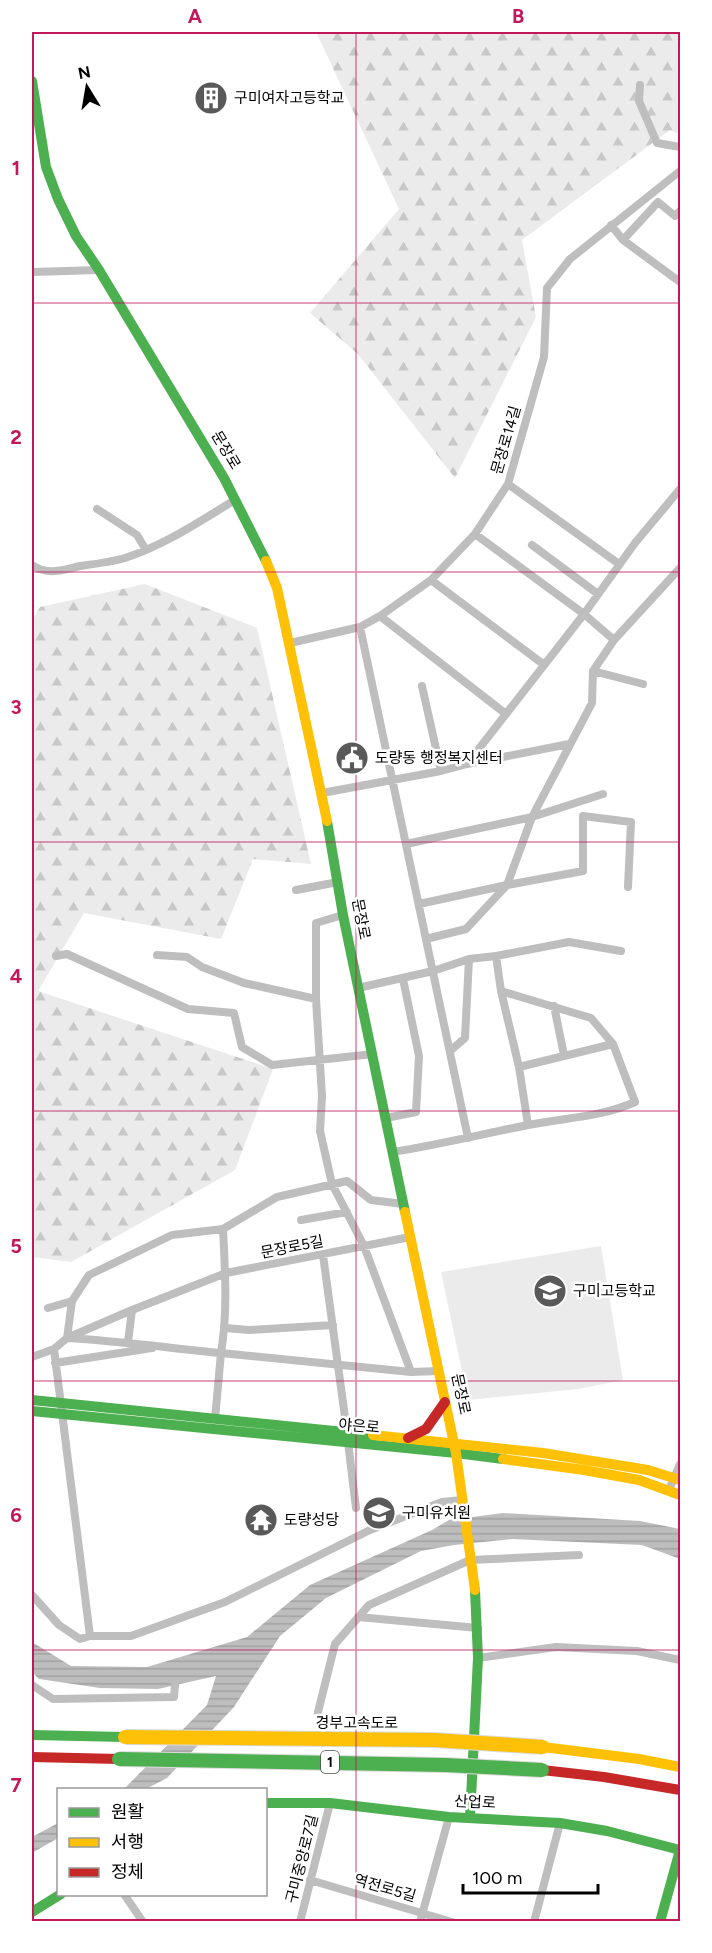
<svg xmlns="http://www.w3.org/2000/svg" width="712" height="1953" font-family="Figtree,'Noto Sans KR',sans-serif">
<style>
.forest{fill:url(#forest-firs)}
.pitch{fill:#ebebeb}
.water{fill:url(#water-rules)}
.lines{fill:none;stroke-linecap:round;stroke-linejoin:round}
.street{stroke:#bebebe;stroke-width:8}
.fast{stroke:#4caf50;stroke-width:10}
.slow{stroke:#ffc107;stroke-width:10}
.jam{stroke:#c62828;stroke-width:10}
.fast-bridge-casing{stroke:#dbdbdb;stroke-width:16;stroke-linecap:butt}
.slow-bridge-casing{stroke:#dbdbdb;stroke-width:16;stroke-linecap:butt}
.fast-bridge{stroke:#4caf50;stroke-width:14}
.slow-bridge{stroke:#ffc107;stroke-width:14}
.grid{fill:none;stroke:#c2185b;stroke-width:1.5;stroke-opacity:0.55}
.labels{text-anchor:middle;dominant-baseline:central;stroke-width:5;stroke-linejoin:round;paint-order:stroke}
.shield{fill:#fff;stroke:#4c4c4c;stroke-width:1.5}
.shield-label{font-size:14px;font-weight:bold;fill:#000}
.poi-label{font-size:15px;fill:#000;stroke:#fff;text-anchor:start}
.street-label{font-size:15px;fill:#000;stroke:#fff}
.neatline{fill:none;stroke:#c2185b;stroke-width:2}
.grid-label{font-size:20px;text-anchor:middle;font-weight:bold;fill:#c2185b}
</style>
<defs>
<pattern id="forest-firs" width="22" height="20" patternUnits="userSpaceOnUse" patternTransform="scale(1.5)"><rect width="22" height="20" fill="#ebebeb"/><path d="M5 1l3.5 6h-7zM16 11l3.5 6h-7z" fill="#c8c8c8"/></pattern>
<pattern id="water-rules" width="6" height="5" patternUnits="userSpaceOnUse" patternTransform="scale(1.5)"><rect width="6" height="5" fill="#bdbdbd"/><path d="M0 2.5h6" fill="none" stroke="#a1a1a1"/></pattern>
</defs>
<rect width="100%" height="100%" fill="#fff"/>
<!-- forest -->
<path class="forest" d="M316,32H680V134L670,130L522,240L536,317L455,478L358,354L310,313L399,209Z
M145,584L257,628L311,864L253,859L221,939L84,913L38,991L273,1069L235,1170L71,1262L32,1257V621L40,607Z"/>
<!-- pitch -->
<path class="pitch" d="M601,1246L623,1380L578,1389L468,1400L441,1272Z"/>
<!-- water -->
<path class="water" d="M503,1513L640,1521L680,1529V1559L642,1545L512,1539L454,1545L421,1551L326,1598L280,1636L234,1707L167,1778L146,1789H124L207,1705L216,1676L158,1689L100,1688L39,1679L32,1672V1642L71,1666L147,1667L247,1637L310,1585L432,1530L449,1520Z
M58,1823V1838L32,1853V1837Z"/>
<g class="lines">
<!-- street -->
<path class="street" d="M640,85L639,101L657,143L680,147
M611,225L623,240L680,282
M623,240L658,202L675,216L680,211
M32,272L99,270
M508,484L619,564
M97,509L137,535L146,550
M475,534L584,614L506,714
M532,545L598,594
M32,565C48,576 62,570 80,566C95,564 111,562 125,558C165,545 200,521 235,500
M431,580L543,664
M360,627L468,1138
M614,640L584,614L635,543L680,489
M290,643L360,627L380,616L431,580L475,534L508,484L544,357L547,288L570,259L680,171
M593,671L643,684
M422,686L441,771
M467,764L569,744
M322,793L441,771L467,764L506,714L380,616
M532,817L592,703L593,671L614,640L680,568
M532,817L603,794
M406,844L532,817L507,885L419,904
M296,890L338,882
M343,915L316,923V999L322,1096L320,1131L332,1184L364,1246L411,1372L439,1371
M426,939L466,929L507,885L583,871V816L631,822L628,887
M157,955L187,957L202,967L244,983L316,999
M56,956L67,954L188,1009L234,1013L242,1047L272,1065L373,1054
M496,956L569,942L621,951
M358,988L433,971L469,959L496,956L501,991
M554,1006L564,1055
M450,1051L465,1038L469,959
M519,1067L613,1044
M386,1118L416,1112L419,1056L403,979
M393,1152C438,1145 483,1134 528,1125C563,1118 602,1117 635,1102L613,1044L591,1018L501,991L519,1067L528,1125
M301,1220L347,1212
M223,1229C225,1270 228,1311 221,1353C170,1348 119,1341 67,1338L72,1301L89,1275L172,1235L223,1229L277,1197L347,1181L371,1200L403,1204
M323,1255L347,1432
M48,1308L72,1301
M132,1310L226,1273L410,1237
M225,1328L249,1330L333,1325
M54,1349L90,1636
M32,1357L54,1349L67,1338L132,1310L128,1342
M55,1363L152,1348
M215,1419L221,1353L411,1372
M348,1442L356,1508
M669,1490L680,1464
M32,1595L59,1625L80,1639L90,1636H131L225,1602L370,1530L442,1502L462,1500
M358,1617L478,1628
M478,1658L556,1647L637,1651L680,1660
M32,1685L53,1699L174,1697L175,1685
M318,1712L335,1644L369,1605L470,1560L579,1555
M310,1880L452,1922
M124,1894L143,1922
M300,1922L330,1803
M420,1922L449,1817
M534,1922L560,1823"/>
<!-- fast -->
<path class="fast" d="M32,81L46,167L58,199L76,236L99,270L224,478L266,561
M327,821L343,915L405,1212
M32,1400L373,1435
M32,1411L456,1453L503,1459
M32,1735L125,1737
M266,1803H330L449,1817L560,1823L607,1831L680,1850L660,1922
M470,1818L478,1658L475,1590
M32,1912L61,1894"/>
<!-- slow -->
<path class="slow" d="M266,561L277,588L327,821
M405,1212L456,1453L475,1590
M373,1435L543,1453L648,1470L680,1480
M503,1459L584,1470L639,1480L680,1495
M543,1747L639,1759L680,1767"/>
<!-- jam -->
<path class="jam" d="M408,1438L426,1429L445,1402
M32,1757L119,1759
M542,1770L604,1777L680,1790"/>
<defs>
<path id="fast-bridge" d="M119,1759L445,1765L542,1770"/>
<path id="slow-bridge" d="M125,1737L434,1740L543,1747"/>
</defs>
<!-- fast-bridge casing -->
<use href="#fast-bridge" class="fast-bridge-casing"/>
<!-- slow-bridge casing -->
<use href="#slow-bridge" class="slow-bridge-casing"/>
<!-- fast-bridge -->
<use href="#fast-bridge" class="fast-bridge"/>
<!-- slow-bridge -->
<use href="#slow-bridge" class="slow-bridge"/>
</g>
<!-- grid -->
<path class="grid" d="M356,32V1922M32,303H680M32,572H680M32,842H680M32,1111H680M32,1381H680M32,1650H680"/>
<!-- icons -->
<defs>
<symbol id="building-disc" viewBox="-11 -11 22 22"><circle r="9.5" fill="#595959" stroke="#fff"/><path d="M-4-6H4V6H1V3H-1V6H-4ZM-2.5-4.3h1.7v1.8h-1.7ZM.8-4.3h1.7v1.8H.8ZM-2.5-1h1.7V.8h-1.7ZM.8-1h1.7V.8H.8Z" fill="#fff"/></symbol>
<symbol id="civic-disc" viewBox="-11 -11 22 22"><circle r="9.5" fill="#595959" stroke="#fff"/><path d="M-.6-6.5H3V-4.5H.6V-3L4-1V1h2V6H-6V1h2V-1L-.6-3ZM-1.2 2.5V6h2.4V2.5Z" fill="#fff"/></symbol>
<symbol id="school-disc" viewBox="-11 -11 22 22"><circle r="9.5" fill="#595959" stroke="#fff"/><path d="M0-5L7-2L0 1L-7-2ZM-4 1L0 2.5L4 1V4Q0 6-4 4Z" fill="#fff"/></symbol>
<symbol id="temple-disc" viewBox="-11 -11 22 22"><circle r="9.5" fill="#595959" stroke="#fff"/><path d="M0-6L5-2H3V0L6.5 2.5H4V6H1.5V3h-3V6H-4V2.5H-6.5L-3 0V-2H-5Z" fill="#fff"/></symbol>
</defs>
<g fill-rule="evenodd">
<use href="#building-disc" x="192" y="79" width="38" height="38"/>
<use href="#civic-disc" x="333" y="739" width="38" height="38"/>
<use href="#school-disc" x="531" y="1272" width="38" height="38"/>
<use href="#school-disc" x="360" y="1494" width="38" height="38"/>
<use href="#temple-disc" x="242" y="1501" width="38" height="38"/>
</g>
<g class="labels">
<!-- shield labels -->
<rect class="shield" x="321" y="1751" width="18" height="22" rx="4.5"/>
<g class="shield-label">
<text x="330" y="1762">1</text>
</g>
<!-- poi labels -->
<g class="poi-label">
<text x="234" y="98">구미여자고등학교</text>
<text x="375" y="758">도량동 행정복지센터</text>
<text x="573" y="1291">구미고등학교</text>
<text x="402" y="1513">구미유치원</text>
<text x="284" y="1520">도량성당</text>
</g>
<!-- street labels -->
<g class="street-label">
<text transform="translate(506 440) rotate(-74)">문장로14길</text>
<text transform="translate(226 450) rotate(59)">문장로</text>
<text transform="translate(361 919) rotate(79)">문장로</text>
<text transform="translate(292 1247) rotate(-11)">문장로5길</text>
<text transform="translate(461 1394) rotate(78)">문장로</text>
<text transform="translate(359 1426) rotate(5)">야은로</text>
<text x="357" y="1723">경부고속도로</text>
<text transform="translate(475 1802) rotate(3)">산업로</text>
<text transform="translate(302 1859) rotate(-76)">구미중앙로7길</text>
<text transform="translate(385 1888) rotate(16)">역전로5길</text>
</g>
</g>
<!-- border -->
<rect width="712" height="1953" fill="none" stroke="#ffffff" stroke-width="66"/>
<!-- legend -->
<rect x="57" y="1788" width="210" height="108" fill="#ffffff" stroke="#999999" stroke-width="1.5"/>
<rect x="69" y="1808" width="30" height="9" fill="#4caf50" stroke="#999999" stroke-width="1.5"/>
<text x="111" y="1818" font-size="18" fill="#000000">원활</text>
<rect x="69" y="1838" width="30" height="9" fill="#ffc107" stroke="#999999" stroke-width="1.5"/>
<text x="111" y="1848" font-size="18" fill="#000000">서행</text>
<rect x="69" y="1868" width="30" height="9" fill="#c62828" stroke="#999999" stroke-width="1.5"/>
<text x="111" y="1878" font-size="18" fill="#000000">정체</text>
<!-- north arrow -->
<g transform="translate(87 87) rotate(349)" stroke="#ffffff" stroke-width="4.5" paint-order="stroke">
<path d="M0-4.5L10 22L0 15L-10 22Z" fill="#000000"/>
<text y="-9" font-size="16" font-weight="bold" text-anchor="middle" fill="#000000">N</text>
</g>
<!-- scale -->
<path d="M463 1884v9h135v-9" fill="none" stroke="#000000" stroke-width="3"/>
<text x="472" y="1884" font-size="18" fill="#000000" stroke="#ffffff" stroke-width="4.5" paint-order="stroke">100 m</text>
<rect x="33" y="33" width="646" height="1887" class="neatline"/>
<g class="grid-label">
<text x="195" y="23">A</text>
<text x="518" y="23">B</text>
<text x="16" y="175">1</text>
<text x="16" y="444">2</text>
<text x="16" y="714">3</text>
<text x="16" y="983">4</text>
<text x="16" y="1253">5</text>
<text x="16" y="1522">6</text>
<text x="16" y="1792">7</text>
</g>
</svg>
